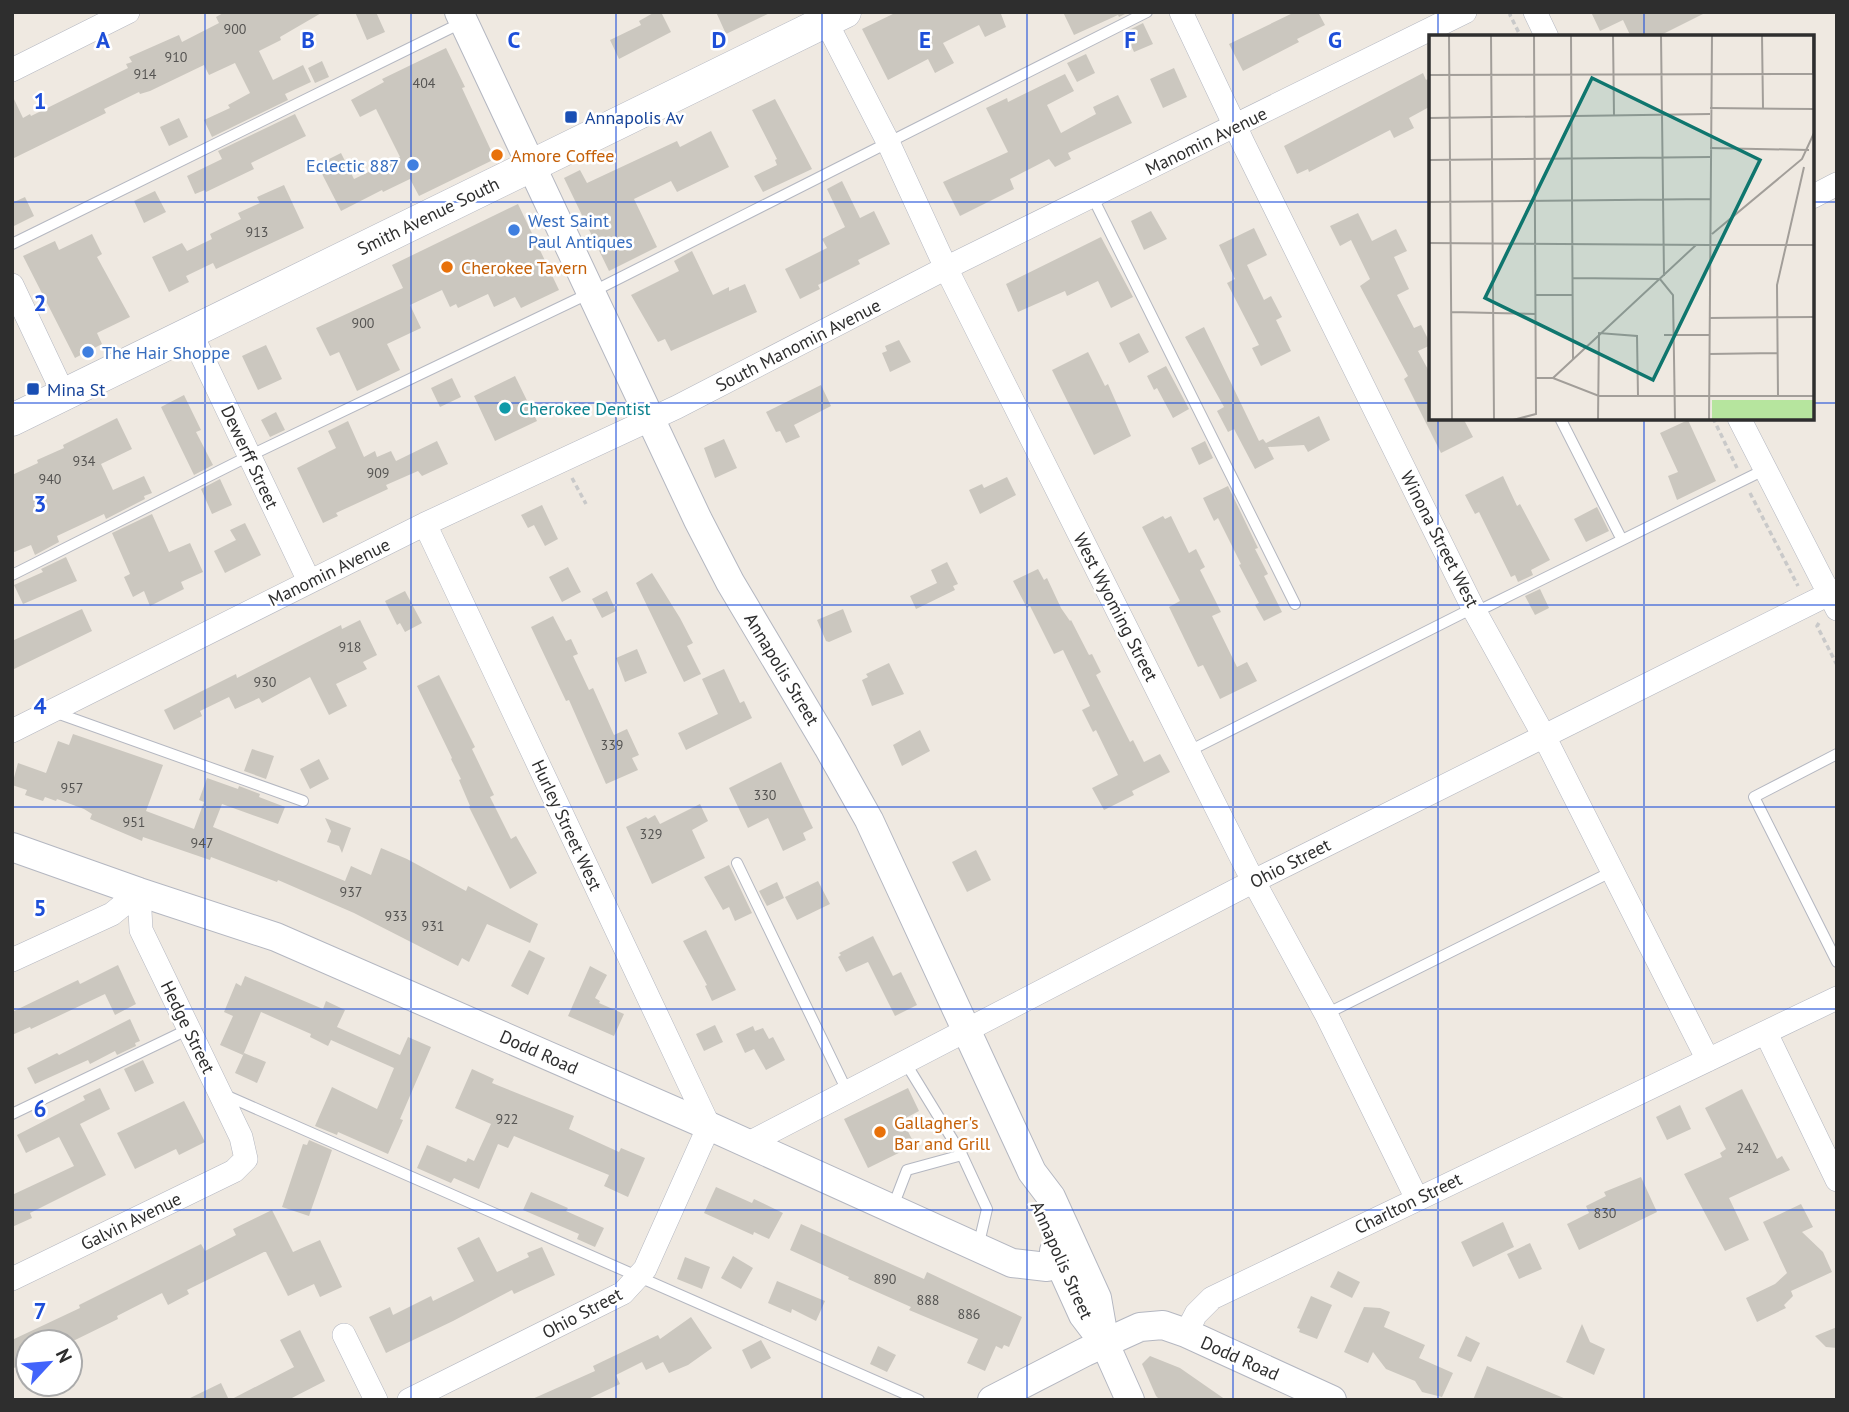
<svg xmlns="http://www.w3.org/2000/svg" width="1849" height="1412" font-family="'PT Sans',sans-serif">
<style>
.building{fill:#cbc7bf}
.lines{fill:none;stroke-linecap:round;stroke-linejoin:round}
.service-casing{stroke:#b4b7c1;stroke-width:12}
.minor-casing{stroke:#b4b7c1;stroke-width:24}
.tertiary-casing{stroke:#b4b7c1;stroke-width:30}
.secondary-casing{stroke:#b4b7c1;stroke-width:33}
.path{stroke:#c9c9c9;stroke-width:3.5;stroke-dasharray:5 3.5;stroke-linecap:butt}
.service{stroke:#fff;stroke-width:10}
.minor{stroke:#fff;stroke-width:23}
.tertiary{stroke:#fff;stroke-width:28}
.secondary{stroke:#fff;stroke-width:32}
.grid{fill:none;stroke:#1d4ed8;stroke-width:2;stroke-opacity:0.55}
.transit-dot{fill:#1a4fb4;stroke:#fff;stroke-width:2.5}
.food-dot{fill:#e8710a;stroke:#fff;stroke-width:2.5}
.shop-dot{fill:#3f7fe0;stroke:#fff;stroke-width:2.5}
.culture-dot{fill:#0f9aa8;stroke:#fff;stroke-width:2.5}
.labels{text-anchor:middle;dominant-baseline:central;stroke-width:5;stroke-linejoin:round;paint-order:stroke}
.number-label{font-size:14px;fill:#555452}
.transit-label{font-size:18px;fill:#164399;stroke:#fff;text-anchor:start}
.street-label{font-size:18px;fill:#2e2e2e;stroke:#fff}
.food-label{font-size:18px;fill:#c56008;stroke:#fff;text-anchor:start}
.shop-label{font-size:18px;fill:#366cbe;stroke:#fff;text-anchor:start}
.culture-label{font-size:18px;fill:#0d838f;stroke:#fff;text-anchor:start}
.inset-road{fill:none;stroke:#a29e99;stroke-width:2}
.view{fill:#0f766e;fill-opacity:0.15;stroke:#0f766e;stroke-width:3.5}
.inset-edge{fill:none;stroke:#2e2e2e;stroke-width:3.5}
.grid-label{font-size:23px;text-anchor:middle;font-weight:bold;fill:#1d4ed8;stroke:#fff;stroke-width:5;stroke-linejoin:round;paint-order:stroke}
</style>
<rect width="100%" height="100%" fill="#efe9e1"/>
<!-- building -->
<path class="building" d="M225,12H323L280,37L281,40L259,51L273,80L303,65L311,82L285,94L288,100L212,137L204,120L230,108L228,105L250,93L235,63L209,75L204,65L150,91L140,94L139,92L104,109L106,113L12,159V95L23,118L30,114L31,116L128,68L126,64L132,62L129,57L179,35L182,42L219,23L216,17Z
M355,12H376L385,32L367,40Z
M655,12H661L671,32L619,59L610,40L641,25L639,21Z
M716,12H772L726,34Z
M897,12H1004L1001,14L1006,27L985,37L979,25L943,43L954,63L935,73L928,59L888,80L862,29Z
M1063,12H1129L1119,17L1118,15L1074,35Z
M1295,12H1318L1325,25L1297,39L1299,42L1243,71L1229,44Z
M1591,12H1707L1657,37H1631L1623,20L1600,31Z
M1143,23L1153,44L1134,52L1125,32Z
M446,48L465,87L462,88L495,159L419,196L410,179L383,192L382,190L341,211L320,170L325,167L323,162L341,153L354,179L400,157L376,109L360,117L351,100L384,82L382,79Z
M1086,54L1095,73L1077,82L1067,63Z
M322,61L329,77L315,83L308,68Z
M1174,68L1187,97L1163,108L1150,79Z
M1423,73L1426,80L1431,77V106L1409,118L1414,128L1394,138L1390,130L1309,172L1308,169L1297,174L1284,146Z
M1065,74L1074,91L1047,105L1061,133L1096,114L1093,107L1118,95L1132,123L1070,152L1068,153L1071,159L1055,167L1049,159L1010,179L1014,189L960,216L943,182L1008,152L986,108L1007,98L1008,102Z
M775,99L812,169L763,192L754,176L777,165L775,160L777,159L752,110Z
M295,114L306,136L251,163L254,169L206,192L205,190L195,194L187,176L222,159L218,151Z
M179,118L188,137L169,146L160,127Z
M711,131L729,167L677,192L671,181L634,199L657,247L609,271L564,178L580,170L587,183L677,141L680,147Z
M842,181L860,218L874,211L890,244L858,260L860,264L818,285L820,289L800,299L785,269L827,248L822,239L845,227L827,189Z
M284,185L304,228L216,269L213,263L186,276L189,282L169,292L152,257L182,243L187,251L212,239L210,234L241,219L238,213L260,203L257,197Z
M155,191L166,212L144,223L134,201Z
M25,197L34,216L12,227V203Z
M518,204L559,290L521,308L515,297L494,307L488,294L458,308L456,304L450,307L442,290L410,305L421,328L387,344L400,370L357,391L339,352L330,356L316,328L403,288L392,265Z
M1151,211L1167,239L1144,250L1131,221Z
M1358,213L1372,241L1396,229L1407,251L1394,257L1409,289L1397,295L1414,328L1421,325L1431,345L1418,351L1431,375V418H1463L1473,437L1441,453L1404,379L1408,376L1360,286L1370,279L1351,240L1340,246L1330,226Z
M1254,228L1267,255L1247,265L1264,300L1271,296L1282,317L1276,320L1291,351L1261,366L1252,348L1259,345L1227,283L1235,279L1219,245Z
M92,234L102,254L97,257L130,317L97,333L102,344L75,358L23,256L55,241L59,250Z
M1101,237L1133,297L1111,308L1098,281L1067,296L1065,291L1018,312L1006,284Z
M692,251L713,295L729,287V291L745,284L757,312L671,351L665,339L658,342L631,295L679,271L674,261Z
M1204,327L1259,441L1263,439L1266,443L1319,416L1330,440L1308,452L1304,445L1268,447L1274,459L1255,469L1234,429L1228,432L1217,411L1224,407L1185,337Z
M1139,333L1149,352L1129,363L1119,343Z
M899,340L911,362L890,372L882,353L887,351L885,346Z
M266,345L282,379L258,390L242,356Z
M1088,352L1105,386L1108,384L1131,436L1094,455L1052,370Z
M1166,366L1189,409L1173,418L1157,388L1154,390L1147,376Z
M515,376L537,421L495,441L474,396Z
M452,378L461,397L440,407L431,388Z
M821,385L831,406L794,425L800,437L786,443L780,431L776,432L766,412Z
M184,395L201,430L196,432L213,465L194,475L161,407Z
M276,412L285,430L270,437L261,420Z
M117,418L132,449L101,464L113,490L144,476L152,493L144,496L145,499L106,519L104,514L57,536L59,542L35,555L31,545L12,553V475L38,463L37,460L64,448L63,445Z
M1688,420L1716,481L1677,500L1668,476L1678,472L1660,433Z
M348,421L364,457L375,451L377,457L391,451L396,461L437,441L448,464L422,476L418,471L386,485L388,489L336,513L338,516L323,523L297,468L336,448L328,431Z
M724,439L737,468L715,478L704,448Z
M1205,441L1213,458L1199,465L1191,448Z
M1503,476L1517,506L1520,504L1550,560L1531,570L1533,575L1518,582L1515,575L1511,577L1479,512L1475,514L1465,495Z
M1007,477L1016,495L980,514L969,490L982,484L984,488Z
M220,479L232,505L212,514L201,489Z
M1228,486L1258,548L1255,549L1268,574L1264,576L1282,612L1264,621L1255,605L1259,603L1239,565L1241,564L1218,518L1214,521L1203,498Z
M542,505L558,539L545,546L534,525L528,528L521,515Z
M1597,507L1609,531L1586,542L1574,519Z
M152,514L169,552L190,543L203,572L181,582L184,589L150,606L144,591L133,597L124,577L130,574L112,533Z
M1163,516L1165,519L1171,516L1189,553L1196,549L1205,567L1200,570L1221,612L1212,616L1237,667L1247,662L1257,681L1220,699L1203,665L1198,667L1169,607L1180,601L1142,527Z
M245,523L261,555L225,573L214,551L236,540L230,530Z
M66,557L77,581L23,604L14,585L43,572L41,569Z
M947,562L958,584L953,586L955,590L916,609L910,596L937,583L931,570Z
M568,567L581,592L562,602L549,577Z
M1038,569L1044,580L1047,578L1061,608L1070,621L1071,620L1089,655L1092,654L1101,672L1096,675L1130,742L1133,740L1144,762L1160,754L1170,772L1132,791L1134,795L1104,810L1092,788L1118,775L1096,730L1093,732L1082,710L1090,706L1063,650L1054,654L1030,606L1027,608L1013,581Z
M652,573L680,618L693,643L687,646L701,674L684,682L636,583Z
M1540,589L1549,608L1535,615L1525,596Z
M405,591L422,623L405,632L400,623L397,625L385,601Z
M607,591L616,611L602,618L592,599Z
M82,609L92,631L12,670V641Z
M843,609L852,632L829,642L826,641L817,620Z
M553,616L566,641L571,639L578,654L573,656L589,690L593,688L614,735L627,729L639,755L632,758L638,770L606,784L569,700L566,701L531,627Z
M360,620L377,655L363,662L367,669L336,684L347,706L329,715L310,677L262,703L259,698L235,709L229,697L200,711L202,716L174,730L164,710L236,674L237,678L341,625L342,629Z
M637,649L647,673L625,682L616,658Z
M889,663L904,694L872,706L862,680L868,677L866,674Z
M724,669L740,703L744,701L752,718L686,750L678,733L718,714L702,679Z
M439,675L475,747L472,749L494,795L490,797L511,839L516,836L537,873L510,889L469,807L470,806L459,780L461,779L451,759L452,758L417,686Z
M920,730L930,751L902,766L893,745Z
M73,734L163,765L146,811L194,829L204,802L199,800L207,778L238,789L239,786L260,794L259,797L285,807L278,824L222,804L213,827L345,881L351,866L371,875L381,848L407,859L466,891L468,886L538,924L530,943L487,924L469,962L462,958L458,966L354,913L278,880L277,882L211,857L210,860L143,837L142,841L90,819L92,814L84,809L57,799L56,801L45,797L43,801L25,795L27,790L12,785L18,763L46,773L58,741L69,745Z
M252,749L274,756L266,779L244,771Z
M319,759L329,779L310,789L300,769Z
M781,762L813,828L803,833L806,840L783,851L768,818L748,828L729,788Z
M700,804L708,821L692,830L705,858L652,884L626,827L646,817L648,819L655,815L660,824Z
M325,818L351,828L342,853L339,846L327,842L331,831Z
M976,850L991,880L967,892L952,862Z
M729,865L752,913L735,921L729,907L723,910L704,877Z
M818,881L830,904L797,920L785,897Z
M777,882L784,898L767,906L759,891Z
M706,930L736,990L712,1001L705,986L707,985L683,941Z
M873,936L893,976L901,972L917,1005L895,1016L868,962L846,972L838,957L841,955L839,953Z
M529,950L545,958L528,995L511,986Z
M118,965L136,1004L115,1015L105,994L31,1029L30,1027L12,1035V1012L78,980L80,984Z
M590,966L607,975L595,998L600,1001L599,1003L624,1014L614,1036L568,1016Z
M245,976L323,1009L326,1001L345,1010L337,1027L400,1055L408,1037L431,1047L400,1119L403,1120L388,1154L338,1132L337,1135L315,1126L332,1087L377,1109L394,1068L331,1040L328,1046L310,1037L311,1034L261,1012L243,1055L220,1045L233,1016L224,1012L236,983L241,986Z
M130,1019L140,1041L135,1043L136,1046L117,1055L115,1051L90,1064L88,1060L35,1084L27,1068L57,1053L59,1055Z
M715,1025L723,1042L704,1051L696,1034Z
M753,1026L755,1031L763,1028L769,1039L773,1037L785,1060L766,1070L754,1049L745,1053L736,1034Z
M244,1053L266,1062L257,1083L235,1073Z
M143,1060L154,1083L135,1092L124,1069Z
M472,1069L494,1079L492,1083L574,1116L569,1129L619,1152L621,1148L645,1158L628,1197L604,1186L609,1175L514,1136L508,1148L498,1144L479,1189L454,1178L451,1183L417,1168L427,1145L466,1162L468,1158L474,1161L491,1124L455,1108Z
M100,1088L110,1109L80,1124L106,1175L30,1213L32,1218L12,1227V1195L74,1166L59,1137L26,1153L17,1135L85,1100L83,1096Z
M908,1088L919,1111L902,1120L915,1145L868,1168L844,1119Z
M1742,1089L1777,1159L1782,1156L1790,1170L1729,1198L1749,1240L1725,1251L1684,1174L1722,1157L1720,1153L1726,1149L1705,1108Z
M184,1101L205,1142L179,1155L176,1149L135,1169L117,1133Z
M1680,1105L1691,1129L1667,1140L1656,1117Z
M309,1140L332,1150L309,1216L282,1207L303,1144L307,1145Z
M1641,1177L1657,1212L1579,1250L1567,1224L1589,1213L1586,1206L1606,1196L1604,1192Z
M716,1187L752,1203L754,1199L783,1213L769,1239L754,1232L753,1235L704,1213Z
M531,1192L568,1208L566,1211L604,1228L595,1247L577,1239L579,1234L523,1210Z
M1801,1204L1813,1227L1802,1232L1823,1252L1832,1272L1791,1291L1793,1296L1784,1305L1786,1308L1757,1322L1746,1298L1775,1284L1787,1273L1763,1222Z
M272,1210L293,1252L320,1240L342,1287L320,1297L314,1284L288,1296L266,1252H264L187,1290L189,1294L168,1305L162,1293L117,1316L118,1319L71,1342H28V1361L12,1369V1340L80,1308L79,1305L201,1244L205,1251L236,1235L233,1229Z
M1503,1222L1514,1247L1473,1267L1461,1242Z
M801,1224L924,1279L927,1272L1022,1317L1009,1347L1004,1345L1002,1349L996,1346L985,1371L967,1363L978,1339L909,1310L911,1307L848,1279L849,1277L790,1250Z
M479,1237L497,1272L529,1257L527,1253L542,1247L555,1275L514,1294L512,1290L453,1321L386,1353L369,1317L390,1307L393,1315L431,1296L433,1301L474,1281L457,1248Z
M1530,1243L1542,1269L1519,1279L1507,1254Z
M733,1256L753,1268L741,1289L721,1278Z
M685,1257L710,1267L702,1289L677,1279Z
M1338,1271L1360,1282L1352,1298L1330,1287Z
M777,1281L825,1301L816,1321L792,1309L791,1313L768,1303Z
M1311,1296L1332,1305L1317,1339L1299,1332L1300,1329L1297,1328Z
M1364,1307L1380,1308L1390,1312L1384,1327L1425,1345L1419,1358L1453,1373L1442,1397L1422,1392L1415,1381L1386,1369L1373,1352L1368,1363L1344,1352Z
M691,1317L712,1348L688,1365L669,1373L663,1362L646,1370L642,1362L616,1375L620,1384L586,1400H530L595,1371L593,1366L658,1335L660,1339Z
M1582,1324L1590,1342L1605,1349L1594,1375L1566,1362Z
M1837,1327V1348L1826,1347L1815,1336Z
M300,1330L325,1381L288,1400H230L294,1367L280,1340Z
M1466,1336L1480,1343L1471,1362L1457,1356Z
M761,1340L771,1358L751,1369L742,1350Z
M878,1346L896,1355L887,1372L870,1364Z
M1150,1356L1180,1368L1226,1400H1160L1156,1396L1142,1364Z
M1487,1366L1566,1399V1400H1473Z
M221,1383L229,1400H186Z"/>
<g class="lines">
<defs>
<path id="service" d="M1092,196L1295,604
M12,244L461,23
M1560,418L1622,540
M12,575L249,456L590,293L1147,12
M1476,612L1766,469
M54,712L303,801
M1189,751L1473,608
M1837,754L1754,797L1837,962
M737,863L848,1093
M1326,1014L1613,871
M905,1062L962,1155L987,1209L978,1247
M225,1095L919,1400
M12,1114L189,1029
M892,1209L907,1170L962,1155"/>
<path id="minor" d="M821,12L888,142L946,268L1247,869L1326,1014L1417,1199
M1181,12L1244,145L1473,608L1544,736L1708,1060
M1535,12L1547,37
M12,70L128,12
M1812,197L1837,184
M12,285L64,395
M191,333L309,581
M1739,418L1837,609
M12,731L425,524L677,407L946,268L1465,12
M12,960L112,914L139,892
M1766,1033L1837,1180
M747,1144L1254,881L1837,590
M12,1279L234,1171L246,1159L241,1137L141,930L139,892
M1186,1333L1196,1314L1212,1298L1837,998
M344,1335L376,1400
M409,1400L623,1293L645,1269L709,1126L425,524"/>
<path id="tertiary" d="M459,12L698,520L730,582L828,747L869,820L1032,1172L1051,1197L1097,1298L1105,1344
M12,847L139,892L276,937L709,1126L1012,1263L1047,1267L1059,1260
M1054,1251L1083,1315L1105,1344L1130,1400
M992,1400L1085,1352L1140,1327L1163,1325L1186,1333L1332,1400"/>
<path id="secondary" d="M12,420L845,12"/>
</defs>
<!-- service casing -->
<use href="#service" class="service-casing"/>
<!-- minor casing -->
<use href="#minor" class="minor-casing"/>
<!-- tertiary casing -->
<use href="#tertiary" class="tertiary-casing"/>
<!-- secondary casing -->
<use href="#secondary" class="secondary-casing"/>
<!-- path -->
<path class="path" d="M1511,12L1510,15L1521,37
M1713,418L1737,468
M572,478L586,504
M1750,493L1798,586
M1819,623L1817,626L1837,665"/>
<!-- service -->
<use href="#service" class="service"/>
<!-- minor -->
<use href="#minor" class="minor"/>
<!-- tertiary -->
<use href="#tertiary" class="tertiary"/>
<!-- secondary -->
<use href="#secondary" class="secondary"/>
</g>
<!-- grid -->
<path class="grid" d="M205,12V1400M411,12V1400M616,12V1400M822,12V1400M1027,12V1400M1233,12V1400M1438,12V37M1644,12V37M12,202H1431M1812,202H1837M12,403H1431M1812,403H1837M1438,418V1400M1644,418V1400M12,605H1837M12,807H1837M12,1009H1837M12,1210H1837"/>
<!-- markers -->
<g class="transit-dot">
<rect x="564" y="110" width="14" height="14" rx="3.5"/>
<rect x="26" y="382" width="14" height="14" rx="3.5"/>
</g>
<g class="food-dot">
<circle cx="497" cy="155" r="7"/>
<circle cx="447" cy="267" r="7"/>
<circle cx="880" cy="1132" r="7"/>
</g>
<g class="shop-dot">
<circle cx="413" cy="165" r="7"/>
<circle cx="514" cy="230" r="7"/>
<circle cx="88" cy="352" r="7"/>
</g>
<circle class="culture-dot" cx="505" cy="408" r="7"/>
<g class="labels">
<!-- number labels -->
<g class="number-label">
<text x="235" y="29">900</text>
<text x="176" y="57">910</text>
<text x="145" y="74">914</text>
<text x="424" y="83">404</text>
<text x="257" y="232">913</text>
<text x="363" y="323">900</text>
<text x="84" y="461">934</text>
<text x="378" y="473">909</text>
<text x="50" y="479">940</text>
<text x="350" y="647">918</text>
<text x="265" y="682">930</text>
<text x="612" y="745">339</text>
<text x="72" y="788">957</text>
<text x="765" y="795">330</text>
<text x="134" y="822">951</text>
<text x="651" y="834">329</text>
<text x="202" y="843">947</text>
<text x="351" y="892">937</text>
<text x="396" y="916">933</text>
<text x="433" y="926">931</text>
<text x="507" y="1119">922</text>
<text x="1748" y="1148">242</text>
<text x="1605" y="1213">830</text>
<text x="885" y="1279">890</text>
<text x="928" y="1300">888</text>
<text x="969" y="1314">886</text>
</g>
<!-- transit labels -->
<g class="transit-label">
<text x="585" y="117">Annapolis Av</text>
<text x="47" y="389">Mina St</text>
</g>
<!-- street labels -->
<g class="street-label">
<text transform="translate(1206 141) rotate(-26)">Manomin Avenue</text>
<text transform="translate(428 216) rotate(-26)">Smith Avenue South</text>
<text transform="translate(798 345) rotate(-27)">South Manomin Avenue</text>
<text transform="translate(250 457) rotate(65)">Dewerff Street</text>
<text transform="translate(1440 539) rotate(63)">Winona Street West</text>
<text transform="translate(329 572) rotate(-26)">Manomin Avenue</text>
<text transform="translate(1116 607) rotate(63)">West Wyoming Street</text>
<text transform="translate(782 669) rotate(59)">Annapolis Street</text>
<text transform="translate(567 825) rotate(65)">Hurley Street West</text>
<text transform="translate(1290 863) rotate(-27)">Ohio Street</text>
<text transform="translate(188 1027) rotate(64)">Hedge Street</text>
<text transform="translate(539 1052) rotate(24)">Dodd Road</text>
<text transform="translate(1408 1203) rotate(-26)">Charlton Street</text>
<text transform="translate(131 1221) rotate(-26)">Galvin Avenue</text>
<text transform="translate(1062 1260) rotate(66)">Annapolis Street</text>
<text transform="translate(582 1313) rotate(-28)">Ohio Street</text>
<text transform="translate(1240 1358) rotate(24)">Dodd Road</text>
</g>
<!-- food labels -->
<g class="food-label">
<text x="511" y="155">Amore Coffee</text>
<text x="461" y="267">Cherokee Tavern</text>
<text x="894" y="1122">Gallagher's<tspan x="894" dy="21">Bar and Grill</tspan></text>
</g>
<!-- shop labels -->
<g class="shop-label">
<text x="399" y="165" text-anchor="end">Eclectic 887</text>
<text x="528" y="220">West Saint<tspan x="528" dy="21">Paul Antiques</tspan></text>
<text x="102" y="352">The Hair Shoppe</text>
</g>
<!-- culture labels -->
<g class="culture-label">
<text x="519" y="408">Cherokee Dentist</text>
</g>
</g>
<!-- overview -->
<g transform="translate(1429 35)">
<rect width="385" height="385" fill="#efe9e1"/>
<path d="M283,365H385V385H283Z" fill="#b6e59e"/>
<path class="inset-road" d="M20,0L23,385M62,0L65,385M142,0L144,324M184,0L185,81M232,0L235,241M333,0L334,73M384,0V39M0,40L385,39M281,73L385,74M0,83L281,79M281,113L380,115M0,125L281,122M0,167L281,164M283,199L373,124L385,98M0,208L280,210M279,210H385M143,243L231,244L244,260L246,385M107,260H143M23,277L107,279M280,283L385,282M235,300H280M280,319L349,318M107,343H124L170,361H385M124,343L267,210M349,361L348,250L375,132M84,385L107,379L105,0M169,385L170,298L208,301L209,361M280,385L283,0"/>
<path class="view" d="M163,43L331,125L224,345L56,263Z"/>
<rect width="385" height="385" class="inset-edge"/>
</g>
<g class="grid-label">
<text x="103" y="48">A</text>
<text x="308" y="48">B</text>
<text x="514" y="48">C</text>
<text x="719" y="48">D</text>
<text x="925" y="48">E</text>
<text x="1130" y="48">F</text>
<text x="1335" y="48">G</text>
<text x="40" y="109">1</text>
<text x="40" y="311">2</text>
<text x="40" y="512">3</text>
<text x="40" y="714">4</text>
<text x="40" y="916">5</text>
<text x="40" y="1117">6</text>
<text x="40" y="1319">7</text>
</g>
<!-- border -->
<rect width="1849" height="1412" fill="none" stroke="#2e2e2e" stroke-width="28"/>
<!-- north arrow -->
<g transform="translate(49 1363) rotate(64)"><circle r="33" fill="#ffffff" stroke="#ababab" stroke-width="2"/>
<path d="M0-5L12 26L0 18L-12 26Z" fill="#4264fb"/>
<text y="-10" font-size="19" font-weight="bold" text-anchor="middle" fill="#2e2e2e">N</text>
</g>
</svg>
